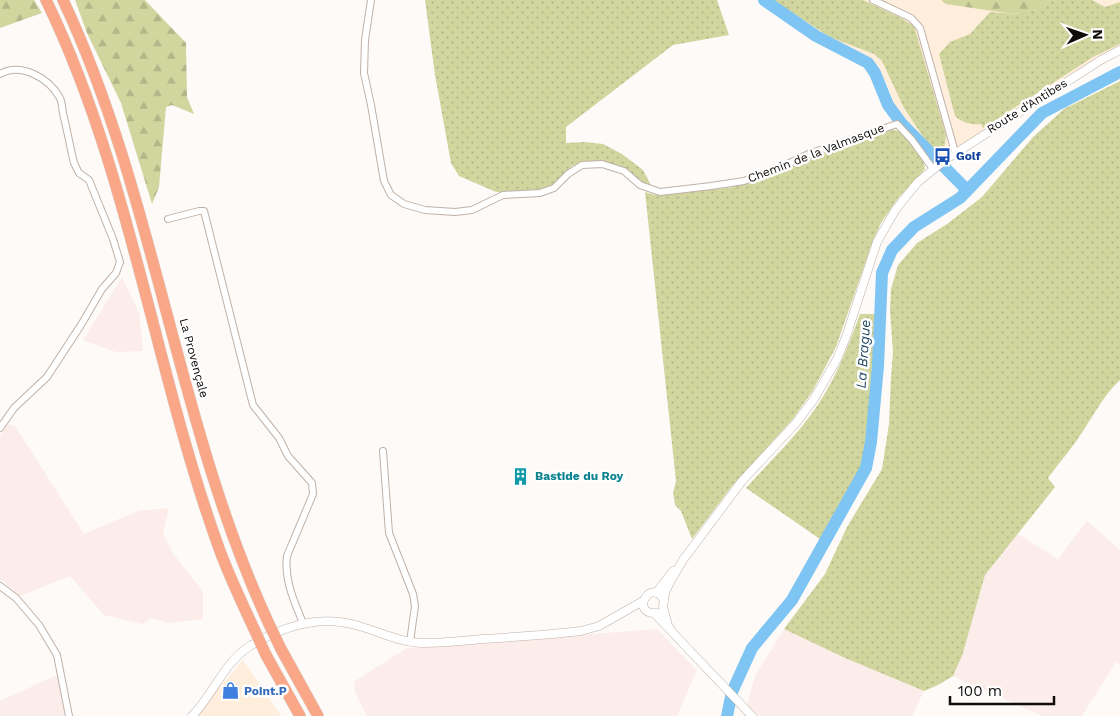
<svg xmlns="http://www.w3.org/2000/svg" width="1120" height="716" font-family="'Work Sans',sans-serif">
<style>
.commercial{fill:#ffeedc}
.industrial{fill:#fdedea}
.grass{fill:url(#grass-dots)}
.forest{fill:url(#forest-firs)}
.lines{fill:none;stroke-linecap:round;stroke-linejoin:round}
.river{stroke:#7fc5f4;stroke-width:12}
.minor-casing{stroke:#bfb1a8;stroke-width:8}
.tertiary-casing{stroke:#bfb1a8;stroke-width:9}
.motorway-casing{stroke:#d9d8d8;stroke-width:12}
.minor{stroke:#fff;stroke-width:6}
.tertiary{stroke:#fff;stroke-width:8}
.motorway{stroke:#faa787;stroke-width:11}
.motorway-bridge-casing{stroke:#d9d8d8;stroke-width:12;stroke-linecap:butt}
.motorway-bridge{stroke:#faa787;stroke-width:11}
.labels{text-anchor:middle;dominant-baseline:central;stroke-width:5;stroke-linejoin:round;paint-order:stroke}
.street-label{font-size:12px;fill:#100c09;stroke:#fff}
.transit-label{font-size:12px;font-weight:bold;fill:#164399;stroke:#fff;text-anchor:start}
.culture-label{font-size:12px;font-weight:bold;fill:#0d838f;stroke:#fff;text-anchor:start}
.shop-label{font-size:12px;font-weight:bold;fill:#366cbe;stroke:#fff;text-anchor:start}
.water-label{font-size:14px;font-style:italic;fill:#1f465e;stroke:#fff}
</style>
<defs>
<pattern id="grass-dots" width="8" height="8" patternUnits="userSpaceOnUse" patternTransform="scale(1.25)"><rect width="8" height="8" fill="#d1d69f"/><path d="M2 2h.1M6 6h.1" fill="none" stroke="#b2b688" stroke-width="1.8" stroke-linecap="round"/></pattern>
<pattern id="forest-firs" width="22" height="20" patternUnits="userSpaceOnUse" patternTransform="scale(1.25)"><rect width="22" height="20" fill="#d1d69f"/><path d="M5 1l3.5 6h-7zM16 11l3.5 6h-7z" fill="#b2b688"/></pattern>
</defs>
<rect width="100%" height="100%" fill="#fdfaf8"/>
<!-- commercial -->
<path class="commercial" d="M764,0H1120V50L941,157L927,145L907,121L895,105L886,82L875,73L868,63L816,36Z
M243,660L281,716H195L215,693Z"/>
<!-- industrial -->
<path class="industrial" d="M122,277L139,313L143,351L116,352L83,340Z
M7,424L15,426L84,534L138,511L169,508L163,533L172,552L203,592V619L169,623L151,618L143,624L104,615L70,576L20,596L0,579V437Z
M1087,521L1120,550V665L1116,662L1082,716H1042L953,676L962,656L985,575L1018,534L1058,559Z
M657,629L697,670L677,716H367L354,690L355,681L407,648Z
M784,629L845,658L924,691L912,716H744L755,676Z
M57,675L66,716H0V701Z"/>
<!-- grass -->
<path class="grass" d="M425,0H717L729,35L673,45L566,127V143L585,142L603,144L622,154L643,170L653,189L627,171L589,162L572,166L549,189L529,192H496L459,176L451,163L435,75Z
M773,0H863L901,18L914,26L946,135L945,144L942,151L936,153L932,150L904,108L882,61L874,54L830,37Z
M1050,0H1092L1105,7L1120,2V44L1093,57L983,128L981,124C972,125 962,123 955,116L939,54L950,42L970,34L990,12L1013,14L1037,10Z
M1120,81V380C1102,397 1093,417 1079,437C1070,451 1058,464 1048,478L1055,487L985,575L962,656L953,676L938,685L924,691L845,658L784,629L825,574L847,527L882,469L889,424L891,377L893,352L890,310L891,289L898,265L917,243L947,224L982,197L1033,137L1064,109Z
M888,129C892,129 896,130 900,132C908,137 925,159 925,169L899,197L881,223L873,241L836,347L812,392L792,420L732,486L692,539L681,511L675,505L673,493L676,481L645,192L655,195L688,190L729,188L751,181Z
M860,314H875L877,326L873,373L863,464L855,482L820,539L746,488C771,460 799,434 819,403C837,375 849,345 860,314Z"/>
<!-- forest -->
<path class="forest" d="M0,0H34L42,13L0,28Z
M75,0H145L186,43L187,97L194,114L172,105L166,107L159,187L152,204L121,103L87,33Z
M941,0H1050L1038,10L1013,14L946,4Z"/>
<g class="lines">
<!-- river -->
<path class="river" d="M764,0L816,36L868,63L875,73L888,105L902,124L967,190
M727,716L732,692L752,648L792,600L866,468L871,442L878,366L882,273L892,250L914,227L960,198L1042,113L1120,72"/>
<defs>
<path id="minor" d="M371,0L365,40L364,73L371,105L384,181L391,195L404,204L425,210L455,212L472,210L503,195L540,193L554,188L568,174L582,165L602,164L624,171L640,185L660,192L711,186L744,181L783,166L811,153L897,124L912,140L933,169
M873,0L911,18L920,28L955,152
M0,74C21,62 49,78 60,98C62,102 62,108 63,113C67,130 70,146 74,163L79,173L89,180L113,239L120,262L116,273L102,289L81,325L47,377L14,408L0,428
M168,219L199,211H204L253,405L279,438L288,456L312,483L313,494L287,556C284,580 294,601 303,623
M383,451L389,533L413,594L415,606L410,642
M0,586L16,598L39,625L57,655L69,716"/>
<path id="tertiary" d="M656,593L673,571
M654,613L752,716
M657,613C628,615 652,575 664,601
M672,632L668,625L663,607L665,593L669,584L683,560L742,481L796,423L814,399L837,359L846,337L877,242L896,209L918,182L945,160L1101,60L1120,50
M192,716C213,695 224,662 250,646C283,626 321,614 359,626C380,632 399,642 421,643C441,643 462,641 482,639C515,637 548,635 581,631L599,626L643,601"/>
<path id="motorway" d="M46,0C131,175 154,370 220,551C230,578 243,605 255,631
M63,0C157,200 176,424 269,624
M281,649L318,716
M266,655L300,716"/>
</defs>
<!-- minor casing -->
<use href="#minor" class="minor-casing"/>
<!-- tertiary casing -->
<use href="#tertiary" class="tertiary-casing"/>
<!-- motorway casing -->
<use href="#motorway" class="motorway-casing"/>
<!-- minor -->
<use href="#minor" class="minor"/>
<!-- tertiary -->
<use href="#tertiary" class="tertiary"/>
<!-- motorway -->
<use href="#motorway" class="motorway"/>
<defs>
<path id="motorway-bridge" d="M269,624L281,649
M255,631L266,655"/>
</defs>
<!-- motorway-bridge casing -->
<use href="#motorway-bridge" class="motorway-bridge-casing"/>
<!-- motorway-bridge -->
<use href="#motorway-bridge" class="motorway-bridge"/>
</g>
<!-- icons -->
<defs>
<symbol id="bus-bare" viewBox="-9 -9 18 18"><path d="M-5-6H5V4H4V6H2V4H-2V6H-4V4H-5ZM-3.5-4V0h7V-4ZM-3.5 1.2v1.5H-2V1.2ZM2 1.2v1.5H3.5V1.2Z" fill="#1a4fb4" stroke="#fff" stroke-width="2.5" paint-order="stroke"/></symbol>
<symbol id="building-bare" viewBox="-9 -9 18 18"><path d="M-4-6H4V6H1V3H-1V6H-4ZM-2.5-4.3h1.7v1.8h-1.7ZM.8-4.3h1.7v1.8H.8ZM-2.5-1h1.7V.8h-1.7ZM.8-1h1.7V.8H.8Z" fill="#0f9aa8" stroke="#fff" stroke-width="2.5" paint-order="stroke"/></symbol>
<symbol id="shop-bare" viewBox="-9 -9 18 18"><path d="M-5-2.5h2.3a2.7 3.5 0 0 1 5.4 0H5L5.5 6h-11ZM-1.5-2.5h3a1.5 2.3 0 0 0-3 0Z" fill="#3f7fe0" stroke="#fff" stroke-width="2.5" paint-order="stroke"/></symbol>
</defs>
<g fill-rule="evenodd">
<use href="#bus-bare" x="930" y="144" width="25" height="25"/>
<use href="#building-bare" x="508" y="464" width="25" height="25"/>
<use href="#shop-bare" x="218" y="678" width="25" height="25"/>
</g>
<g class="labels">
<!-- street labels -->
<g class="street-label">
<text transform="translate(1027 106) rotate(-32)">Route d'Antibes</text>
<text transform="translate(816 153) rotate(-21)">Chemin de la Valmasque</text>
<text transform="translate(194 358) rotate(75)">La Provençale</text>
</g>
<!-- transit labels -->
<g class="transit-label">
<text x="956" y="156">Golf</text>
</g>
<!-- culture labels -->
<g class="culture-label">
<text x="535" y="476">Bastide du Roy</text>
</g>
<!-- shop labels -->
<g class="shop-label">
<text x="244" y="691">Point.P</text>
</g>
<!-- water labels -->
<g class="water-label">
<text transform="translate(863 354) rotate(-86)">La Brague</text>
</g>
</g>
<!-- north arrow -->
<g transform="translate(1085 35) rotate(88)" stroke="#ffffff" stroke-width="4" paint-order="stroke">
<path d="M0-4L9 19L0 12L-9 19Z" fill="#100c09"/>
<text y="-8" font-size="14" font-weight="bold" text-anchor="middle" fill="#100c09">N</text>
</g>
<!-- scale -->
<path d="M950 696v8h104v-8" fill="none" stroke="#100c09" stroke-width="2.5"/>
<text x="958" y="696" font-size="15" fill="#100c09" stroke="#ffffff" stroke-width="4" paint-order="stroke">100 m</text>
</svg>
